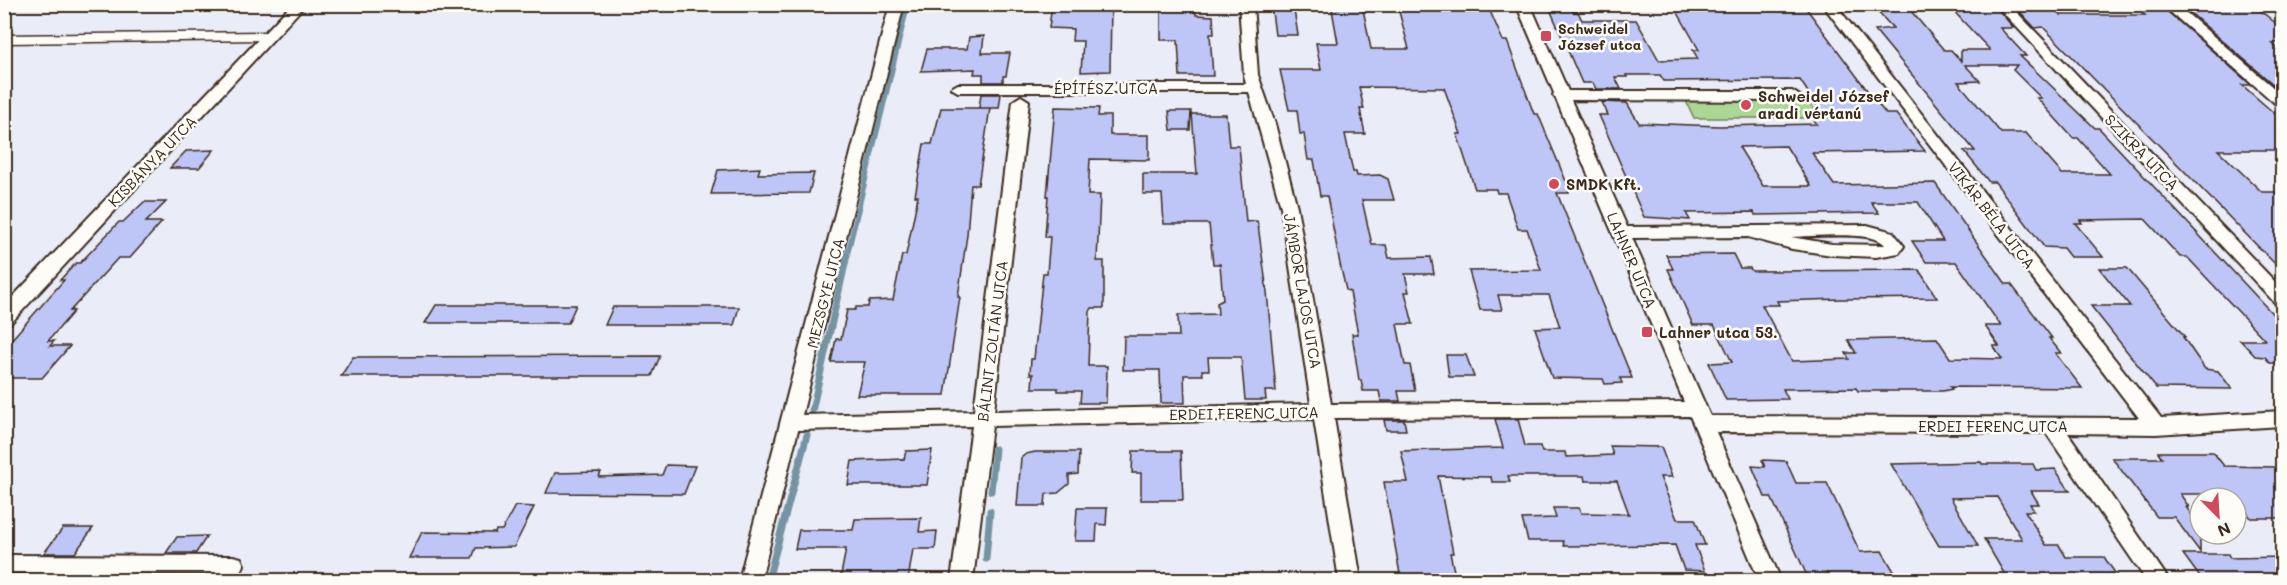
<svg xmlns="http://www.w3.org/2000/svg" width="2287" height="585" font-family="Mali,sans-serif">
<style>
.green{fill:#abd795;stroke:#73805a;stroke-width:1.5}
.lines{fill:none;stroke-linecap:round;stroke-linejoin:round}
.stream-far1{stroke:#7494a3;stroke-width:5}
.stream{stroke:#7494a3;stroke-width:7}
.building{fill:#bec6f8;stroke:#3b2a1e;stroke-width:1.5;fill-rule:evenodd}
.service-casing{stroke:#3b2a1e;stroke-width:11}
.minor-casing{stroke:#3b2a1e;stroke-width:4}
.service{stroke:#fdfcf7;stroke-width:8}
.minor{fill:#fdfcf7;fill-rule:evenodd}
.poi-dot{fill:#d1495b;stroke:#fdfcf7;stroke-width:2}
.labels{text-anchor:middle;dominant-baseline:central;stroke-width:5;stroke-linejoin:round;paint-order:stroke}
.far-poi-label{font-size:14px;font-weight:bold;fill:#3b2a1e;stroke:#fdfcf7;text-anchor:start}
.street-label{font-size:15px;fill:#3b2a1e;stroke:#fdfcf7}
.poi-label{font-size:15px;font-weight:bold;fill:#3b2a1e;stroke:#fdfcf7;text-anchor:start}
</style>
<rect width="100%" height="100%" fill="#eaecf7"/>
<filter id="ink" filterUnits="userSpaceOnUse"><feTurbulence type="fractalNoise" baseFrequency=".0167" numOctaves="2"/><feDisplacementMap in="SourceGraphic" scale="12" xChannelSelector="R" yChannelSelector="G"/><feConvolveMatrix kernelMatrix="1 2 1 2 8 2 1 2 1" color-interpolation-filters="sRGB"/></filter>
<g filter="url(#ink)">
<!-- green -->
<path class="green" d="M1686,101H1809L1820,118H1694Z"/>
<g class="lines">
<!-- stream-far1 -->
<path class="stream-far1" d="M847,256L908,4"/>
<!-- stream -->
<path class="stream" d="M812,411L847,255
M991,491L995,449
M986,559L990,511
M768,580L807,435
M983,580L984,577"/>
</g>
<!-- building -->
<path class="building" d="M1052,4H1111L1110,71L1081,72L1083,41H1072L1073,29L1049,28Z
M1165,4H1191V12H1196V15L1213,16L1214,34H1210L1213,76H1180L1178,40H1161V9H1165Z
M1271,4H1293L1298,35H1275Z
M1331,4H1362L1371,49H1409L1397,4H1487L1503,41H1507L1534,114H1538L1568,186L1569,193H1557L1632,378H1620L1622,383L1605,384L1603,379L1552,378L1535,328L1560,327L1549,295H1498L1502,310H1480L1469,271L1541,270L1527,229H1518L1506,193H1497L1496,189H1475L1457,134H1461L1444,88L1359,87L1364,109H1360L1365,134H1345L1353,172H1356L1357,176L1380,175L1388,179L1394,200H1362L1372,245H1386L1389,258L1431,257L1434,274H1405L1409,292H1405L1413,324H1397L1405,365H1410L1415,391H1398L1400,401H1381L1379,391H1363L1361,380H1359L1352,334H1358L1350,292L1346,290L1340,264L1327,196H1320L1314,160H1308L1304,134H1300L1297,110H1289L1280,70H1321L1316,43H1338Z
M1673,4H1736L1739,9H1781L1778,4H1803L1873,98L1886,114H1896L1925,151L1812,153L1834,185L1935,183L2006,284H2011L2052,338H2049L2061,353H2055L2082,388L1950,387L1952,389L1943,391H1858L1856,388L1783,389L1788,399L1726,400L1709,363L1732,362L1714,325H1693L1668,269H1673L1666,255L1733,254L1740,268H1750L1752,271L1919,270L1937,298L1841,299L1777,301L1779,305H1762L1792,361L1849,359L1846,353H1856L1848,340L1937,338L1950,358L2002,359L1993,346H1999L1985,326H2001L1956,262H1926L1912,241H1943L1918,202H1871L1879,213L1755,215L1754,212L1686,213L1690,220L1644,217L1599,115H1608L1602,102L1627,103L1639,123L1719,126L1817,124L1813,119L1825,118L1800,80L1664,81L1660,75H1626L1627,77H1615L1621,89H1596L1593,83H1582L1549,7H1571L1573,12H1578L1582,20H1636L1659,60L1698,59L1693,50H1699ZM1786,146L1811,186H1763L1739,147Z
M1870,4H1905L1944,50H1951L1961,61V50H1990L1947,4H1993L2014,28H2000L2026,56H2020L2095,128H2099L2283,325V363H2270L2265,357L2255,356L2240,340H2265L2187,257H2180L2145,219L2080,220L2082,223H2075L2103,257H2070L2063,248L2044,247L1995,182H1989L1964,151H1975L1875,30L1893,28ZM1965,65H2017L2013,70L2041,98H2037L2073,138H2078L2110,174H2062L2026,133H2001L1958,82L1980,81Z
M2013,4H2034V9L2054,8L2061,15H2145L2133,4H2159L2251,85H2242L2283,121V150H2218L2262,192H2283V272L2043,27L2035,28Z
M2180,4H2252L2283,29V42L2272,43L2283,54V85H2274Z
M984,36L982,53H1010L1006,76H1003V82H983V74H974L975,69L921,71L927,49H967L969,37Z
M981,94H1001L999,108H979Z
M1055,107L1099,108L1098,116H1110V135H1149V160L1090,159L1088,195H1100L1097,261H1104V308H1092L1090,311L1088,366H1107L1106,403H1080L1081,391H1058V388H1032L1033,374H1030L1031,359H1034L1043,273H1047L1050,237H1045L1048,196H1047Z
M941,108H990L978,185H971L967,235L958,297H960L945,395H857L865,362H831L836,339H841L847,310H855L856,307H868L869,301L893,300L902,255H906L918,196H915L924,144H932Z
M1169,111H1191L1190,130H1171Z
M1192,114H1226L1229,146H1239L1246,222L1257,221L1258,225L1267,292L1276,391H1265L1266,400H1245L1241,357H1208L1209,370H1202L1203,375H1184L1185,403H1161L1160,370H1123L1124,336H1179L1178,315L1218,314L1217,303L1223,300L1220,264H1213L1209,224H1164L1162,194H1143V174H1197Z
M214,150L199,168H170L186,151Z
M760,168L758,174L814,173L809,193L711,194L718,170Z
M144,202H166L146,222H162L130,258H118L70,311H74L48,341H54L50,346H70L42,378H4V348L64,280H60L76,263H80L119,222H123Z
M2099,268H2127L2185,337H2183L2205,369L2218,371L2232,389L2156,388L2091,306H2130Z
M436,305H576L568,323H425Z
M613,307H739L734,325H605Z
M1446,355H1466L1474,377H1449Z
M660,356L652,376H341L353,357Z
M1495,419H1518L1525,446H1540L1542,452H1565L1566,457L1613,455L1610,446L1661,447L1672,477H1660L1677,519H1695L1705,545H1695L1705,571L1684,570L1675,545L1564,546L1563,541H1528L1522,519L1556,518L1553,508H1579L1581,513L1629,514L1617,481H1585L1584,476H1508L1510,482H1492L1491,477L1438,476L1453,553H1450L1456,580H1401L1384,482H1408L1401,451L1503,448Z
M1384,420H1404L1406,430H1386Z
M932,450L927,485H848L852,461L904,459L906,451Z
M1133,451H1181L1183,500H1141V473H1132Z
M1035,452H1079L1078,474L1069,475V484L1058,493L1046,494L1045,506H1017L1021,458L1026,454Z
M2158,452H2213L2224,466L2276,467L2283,474V518H2251L2232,494H2180L2189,507H2186L2200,526V552L2174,517H2157L2112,458H2162Z
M1762,460L1786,461L1796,483H1827L1860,552L1882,551L1895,573L1864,575L1867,580H1809L1771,497H1765L1752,466L1765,467Z
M1981,462L1982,464H2033L2036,470L2055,469L2070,491H2031L2039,504H2030L2034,511H2025L2046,545H2059L2066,557H2104L2120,580H2008L1984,539H2022L1997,497L1951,498L1978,546H1939L1891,464Z
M666,465L695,466L684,494L546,493L555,473L601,472L599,477L662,475Z
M515,506L534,507L514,547L476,548L472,558H409L422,532L495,533L496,530H502Z
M1077,508H1107L1106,525L1097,524L1096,541H1075Z
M921,518L919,532L937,531L935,549H913L908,580H840L846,549H795L799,530H853L855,519Z
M63,528H93L75,553H44Z
M207,536L196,553H166L177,537Z
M2183,554H2228L2230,558L2283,557V580H2202Z"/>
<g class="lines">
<defs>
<path id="service" d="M4,39L271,36"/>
<path id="minor" d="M292,4H306L11,323L4,324V306Z
M890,4H904L802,415L974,411L1013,101L1021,96L1029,101L994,411L1311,404L1281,207L1249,92H958L951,88L958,84H1246L1244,75L1239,4H1253L1258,75L1275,124L1297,207L1331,404L1684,402L1556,99L1553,95L1554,93L1516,4H1530L1568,91H1792L1800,96L1792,101L1571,100L1627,227L1867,225L1893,232L1904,246L1899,253L1876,257L1832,255L1792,249L1748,237L1632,238L1710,416L2139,418L1822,4H1835L2161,418L2282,411V426L2156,434L2068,433L2169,580H2146L2046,433L1716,432L1781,580H1759L1690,416L1334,418L1361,580H1339L1314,419L992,426L973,580H951L972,426L798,430L761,580H739ZM1791,237C1811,237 1873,230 1885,245L1832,244Z
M1995,4H2009L2282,289V306L2276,304Z
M2161,4H2176L2282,95V106L2277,105Z
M4,555L233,556L241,558L244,565L241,572L233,574L4,573Z"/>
</defs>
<!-- service casing -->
<use href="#service" class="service-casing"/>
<!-- minor casing -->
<use href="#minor" class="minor-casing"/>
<!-- service -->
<use href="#service" class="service"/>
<!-- minor -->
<use href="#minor" class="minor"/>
</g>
</g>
<!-- markers -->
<g class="poi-dot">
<rect x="1540" y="30" width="12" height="12" rx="3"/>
<circle cx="1746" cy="105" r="6"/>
<circle cx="1554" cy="184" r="6"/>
<rect x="1641" y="326" width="12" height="12" rx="3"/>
</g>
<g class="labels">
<!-- far-poi labels -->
<g class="far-poi-label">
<text x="1558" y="28">Schweidel<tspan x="1558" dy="16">József utca</tspan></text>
</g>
<!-- street labels -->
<g class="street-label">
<text x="1106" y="88">ÉPÍTÉSZ UTCA</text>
<text transform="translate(2142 152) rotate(46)">SZIKRA UTCA</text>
<text transform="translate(152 161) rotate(-46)">KISBÁNYA UTCA</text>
<text transform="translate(1992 215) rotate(52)">VIKÁR BÉLA UTCA</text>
<text transform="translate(1632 260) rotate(67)">LAHNER UTCA</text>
<text transform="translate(1303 291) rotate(80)">JÁMBOR LAJOS UTCA</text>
<text transform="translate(825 293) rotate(-76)">MEZSGYE UTCA</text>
<text transform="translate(992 341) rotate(-83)">BÁLINT ZOLTÁN UTCA</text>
<text transform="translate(1244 413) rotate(-1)">ERDEI FERENC UTCA</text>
<text x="1993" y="426">ERDEI FERENC UTCA</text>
</g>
<!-- poi labels -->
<g class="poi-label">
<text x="1758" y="96">Schweidel József<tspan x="1758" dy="17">aradi vértanú</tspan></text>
<text x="1566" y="184">SMDK Kft.</text>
<text x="1659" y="332">Lahner utca 53.</text>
</g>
</g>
<!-- margin -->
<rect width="2287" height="585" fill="none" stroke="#fdfcf7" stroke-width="24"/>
<rect x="12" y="12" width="2263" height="561" fill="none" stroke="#3b2a1e" stroke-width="2" filter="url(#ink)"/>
<!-- north arrow -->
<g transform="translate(2218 516) rotate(156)"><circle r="28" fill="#fdfcf7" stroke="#afa8a0" stroke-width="1.5"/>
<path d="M0-4.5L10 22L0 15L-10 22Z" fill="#d1495b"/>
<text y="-9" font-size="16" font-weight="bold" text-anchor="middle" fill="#3b2a1e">N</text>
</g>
</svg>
